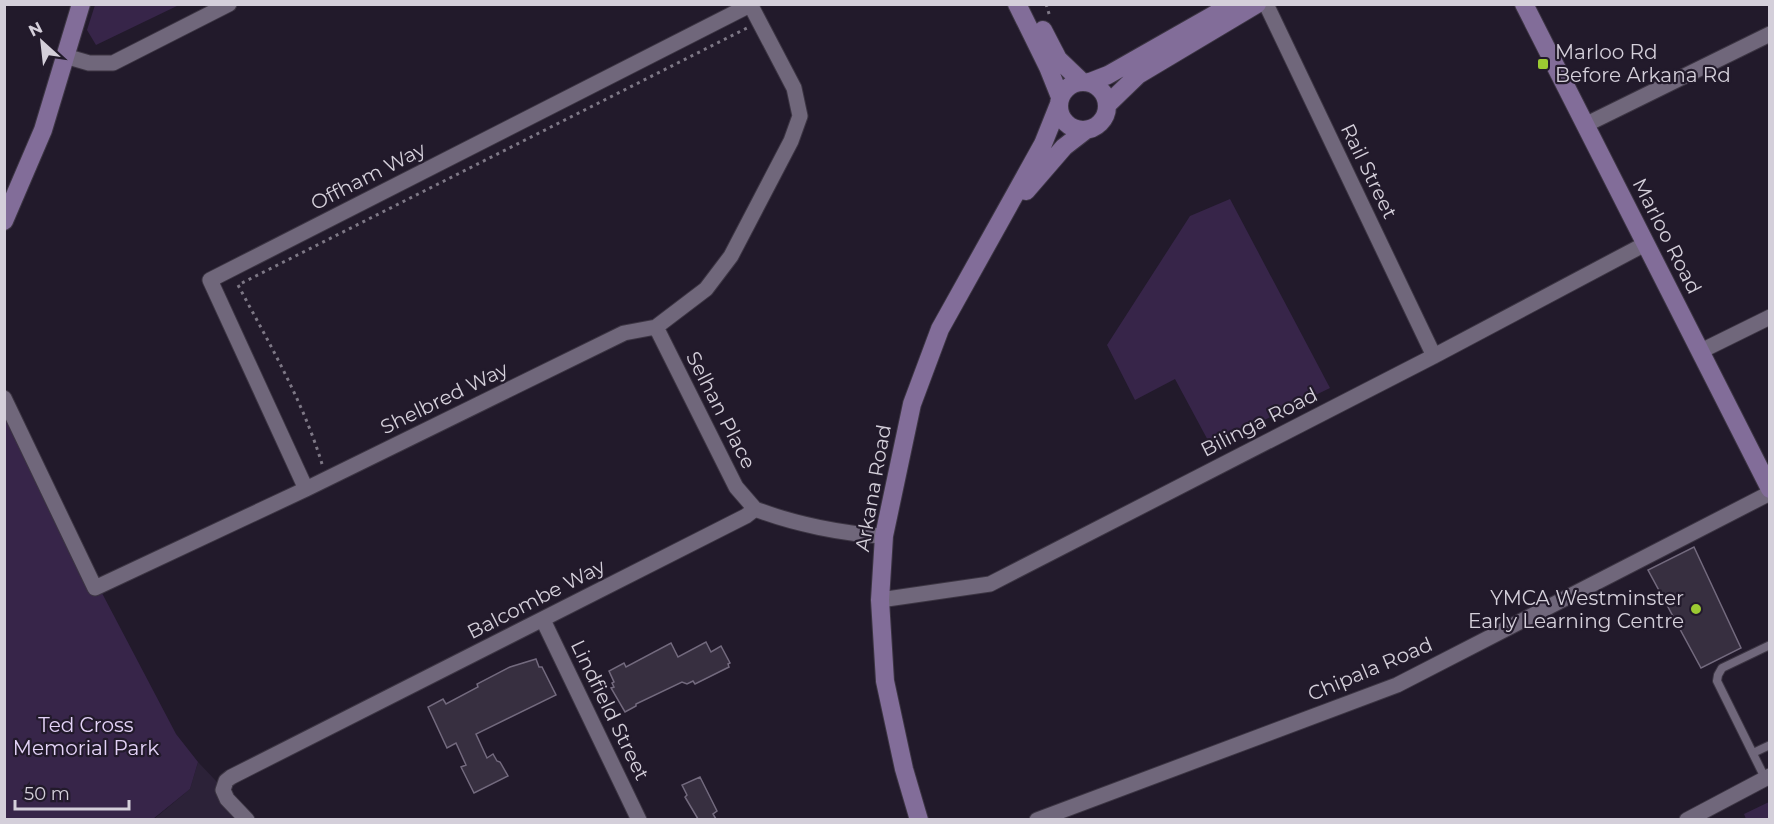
<svg xmlns="http://www.w3.org/2000/svg" width="1774" height="824" font-family="Montserrat,sans-serif">
<style>
.built{fill:#2c2238}
.green{fill:#372549}
.building{fill:#372f40;stroke:#736a7e;stroke-width:1.5}
.lines{fill:none;stroke-linecap:round;stroke-linejoin:round}
.lane-casing{stroke:#3c3543;stroke-width:10}
.street-casing{stroke:#3c3543;stroke-width:17}
.secondary-casing{stroke:#3c3543;stroke-width:20}
.path{stroke:#7e7886;stroke-width:3;stroke-dasharray:3 4.5;stroke-linecap:butt}
.lane{stroke:#70677b;stroke-width:8}
.street{stroke:#70677b;stroke-width:15}
.secondary{stroke:#826d99;stroke-width:18}
.poi-dot{fill:#9cca32;stroke:#221a2b;stroke-width:2}
.labels{text-anchor:middle;dominant-baseline:central;stroke-width:4.5;stroke-linejoin:round;paint-order:stroke}
.poi-label{font-size:20px;fill:#d4cfda;stroke:#221a2b;text-anchor:start}
.street-label{font-size:20px;fill:#d4cfda;stroke:#221a2b}
.park-label{font-size:20px;fill:#e4d3f8;stroke:#221a2b}
</style>
<rect width="100%" height="100%" fill="#221a2b"/>
<!-- built -->
<path class="built" d="M198,762L252,819L153,820L190,789Z"/>
<!-- green -->
<path class="green" d="M95,5V4L179,5L96,45L87,30Z
M1230,199L1330,388L1211,446L1175,379L1135,400L1107,345L1190,216Z
M4,390L93,576L176,734L198,762L190,789L153,819H5Z
M1769,802V819H1746L1744,814Z"/>
<!-- building -->
<path class="building" d="M1694,547L1741,648L1701,668L1648,570Z
M706,642L711,652L721,646L730,663L728,664L729,667L695,684L693,681L687,684L682,682L636,704V706L625,712L611,688L614,687L612,683L614,682L609,671L624,663L626,667L671,643L678,657Z
M536,659L539,667H542L556,695L476,734L487,758L493,754L497,761L500,762L508,776L474,793L461,767L466,765L456,743L447,748L428,707L443,699L446,704L478,687L477,684L510,667Z
M700,777L717,811L713,814L716,819H698L685,797L687,795L682,785Z"/>
<g class="lines">
<defs>
<path id="lane" d="M1753,753L1770,745
M1765,778L1717,681L1718,675L1722,668L1770,645"/>
<path id="street" d="M1266,4L1434,356
M65,56L89,63H113L229,4
M1585,125L1770,34
M656,327L736,487L755,509
M1701,351L1770,317
M4,398L95,588L306,489L624,333L656,327L706,289L731,256L791,141L800,116L794,88L750,4
M306,489L210,280L750,5
M880,600L990,584L1434,356L1645,244
M543,620L639,820
M247,820L227,799L223,790L226,781L231,777L746,516L755,509C794,524 843,534 884,536
M1037,820L1397,685L1770,493
M1687,820L1770,776"/>
<path id="secondary" d="M1017,4L1048,67L1060,97
M1524,4L1770,489
M1043,30L1058,59L1081,81
M1059 106a24 24 0 1 1 48 0a24 24 0 1 1-48 0Z
M1090,82L1108,75L1233,4
M1108,104L1138,75L1257,4
M1026,191L1064,147L1086,130
M4,221L43,130L81,4
M919,820L904,769L885,681L880,600L884,536L912,404L940,329L1043,144L1059,104"/>
</defs>
<!-- lane casing -->
<use href="#lane" class="lane-casing"/>
<!-- street casing -->
<use href="#street" class="street-casing"/>
<!-- secondary casing -->
<use href="#secondary" class="secondary-casing"/>
<!-- path -->
<path class="path" d="M1046,4L1050,17
M322,464C303,401 269,343 238,285L747,28"/>
<!-- lane -->
<use href="#lane" class="lane"/>
<!-- street -->
<use href="#street" class="street"/>
<!-- secondary -->
<use href="#secondary" class="secondary"/>
</g>
<!-- markers -->
<g class="poi-dot">
<rect x="1537" y="58" width="12" height="12" rx="3"/>
<circle cx="1696" cy="609" r="6"/>
</g>
<g class="labels">
<!-- poi labels -->
<g class="poi-label">
<text x="1555" y="52">Marloo Rd<tspan x="1555" dy="23">Before Arkana Rd</tspan></text>
<text x="1684" y="598" text-anchor="end">YMCA Westminster<tspan x="1684" dy="23">Early Learning Centre</tspan></text>
</g>
<!-- street labels -->
<g class="street-label">
<text transform="translate(1369 171) rotate(64)">Rail Street</text>
<text transform="translate(368 176) rotate(-27)">Offham Way</text>
<text transform="translate(1667 236) rotate(63)">Marloo Road</text>
<text transform="translate(444 398) rotate(-26)">Shelbred Way</text>
<text transform="translate(721 410) rotate(63)">Selhan Place</text>
<text transform="translate(1259 422) rotate(-27)">Bilinga Road</text>
<text transform="translate(873 488) rotate(-80)">Arkana Road</text>
<text transform="translate(536 599) rotate(-27)">Balcombe Way</text>
<text transform="translate(1370 669) rotate(-23)">Chipala Road</text>
<text transform="translate(610 710) rotate(64)">Lindfield Street</text>
</g>
<!-- park labels -->
<g class="park-label">
<text x="86" y="725">Ted Cross<tspan x="86" dy="23">Memorial Park</tspan></text>
</g>
</g>
<!-- border -->
<rect width="1774" height="824" fill="none" stroke="#d4cfda" stroke-width="12"/>
<!-- north arrow -->
<g transform="translate(42 42) rotate(333)" stroke="#221a2b" stroke-width="4.5" paint-order="stroke">
<path d="M0-4.5L10 22L0 15L-10 22Z" fill="#d4cfda"/>
<text y="-9" font-size="16" font-weight="bold" text-anchor="middle" fill="#d4cfda">N</text>
</g>
<!-- scale -->
<path d="M15 800v9h114v-9" fill="none" stroke="#d4cfda" stroke-width="3"/>
<text x="24" y="800" font-size="18" fill="#d4cfda" stroke="#221a2b" stroke-width="4.5" paint-order="stroke">50 m</text>
</svg>
